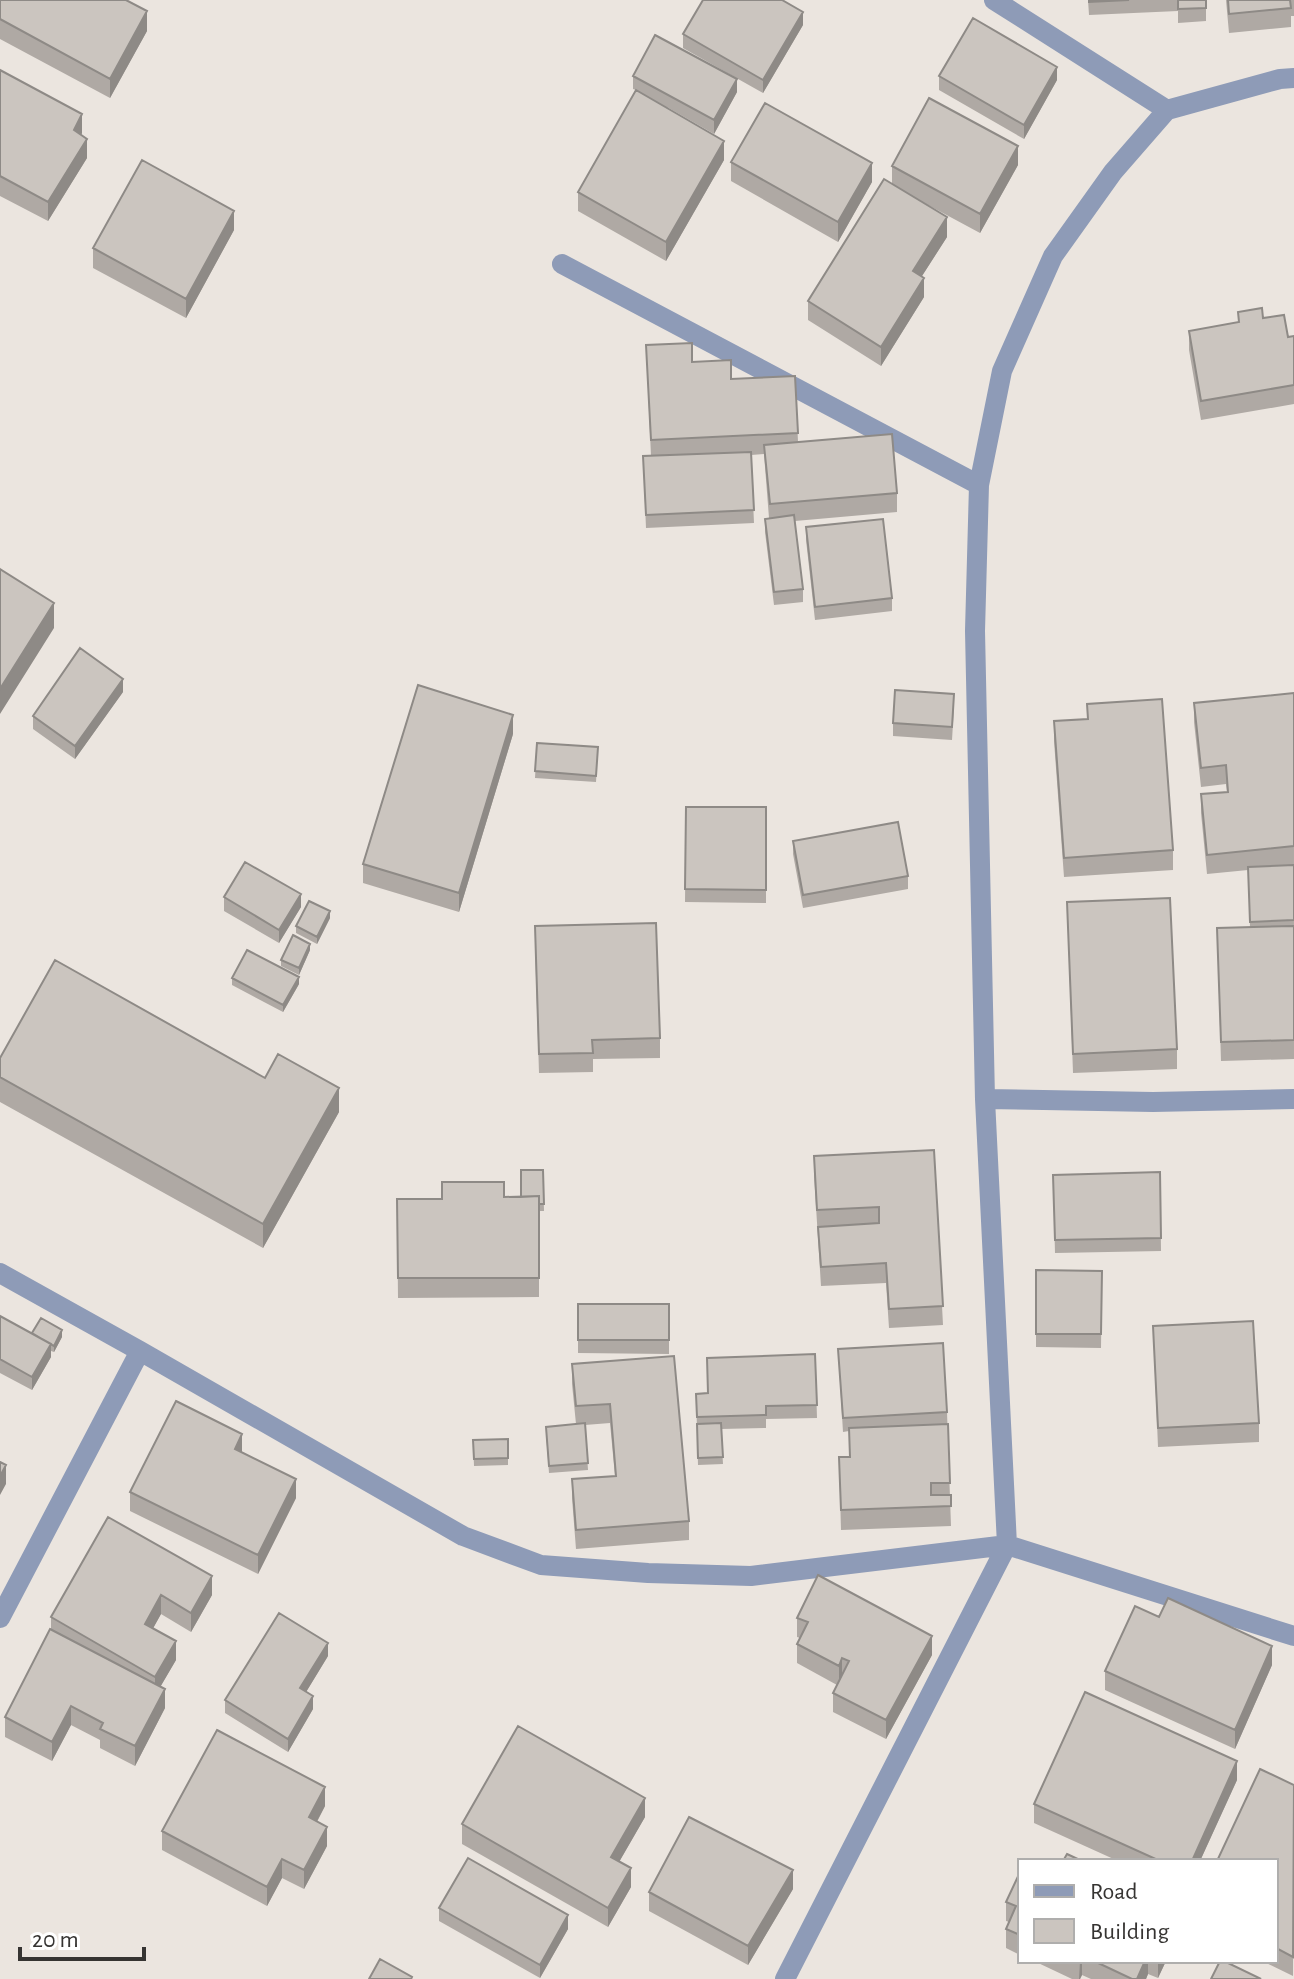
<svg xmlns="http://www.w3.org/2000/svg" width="1294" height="1979" font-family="'Alegreya Sans',sans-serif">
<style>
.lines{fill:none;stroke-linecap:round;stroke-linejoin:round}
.minor{stroke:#8e9bb7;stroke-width:20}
.wall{fill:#afa9a4}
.shaded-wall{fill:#8e8a86}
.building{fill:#cbc5bf;stroke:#8e8a86;stroke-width:2}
</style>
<rect width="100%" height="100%" fill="#ebe5df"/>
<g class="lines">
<!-- minor -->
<path class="minor" d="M994,0L1167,110
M562,264L979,485
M985,1099L1153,1102L1294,1099
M0,1273L140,1351L463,1536L541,1565L648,1573L751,1576L1007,1545L1294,1636
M0,1618L140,1351
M785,1979L1007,1545L985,1099L975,631L979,485L1002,371L1053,256L1113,172L1167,110L1280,79L1294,78"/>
</g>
<!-- wall -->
<path class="wall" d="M0,0L147,31L110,98L0,39Z
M1088,0H1206V21L1178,23V11L1089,15Z
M1226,0H1294V16H1291V27L1229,33Z
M803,25L763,93L683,48V34Z
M0,70L82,133L81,135L87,158L48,221L0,196Z
M633,76L737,92L714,134L667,107L724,160L666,261L578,211V192L636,90L633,89Z
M939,76L1057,80L1024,139L939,90Z
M731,162L872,182L838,242L731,181Z
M1018,165L980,233L915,198L947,237L922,276L924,297L881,366L808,320V301L892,183V166Z
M234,230L186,318L93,268V248Z
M1238,312L1263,318L1288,337L1294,336V404L1201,420L1189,350V331L1238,322Z
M646,345L692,362L731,379L795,376L798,442L897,493V512L795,521L803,589V602L774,605L765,532V519L769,518L764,454L751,455L754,523L646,528L643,456H651Z
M806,527L892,598V611L815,620L806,540Z
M123,692L75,759L33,729V716Z
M1294,693V1059L1221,1061L1217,928L1250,927L1248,870L1207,874L1201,813V794L1227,792L1226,784L1201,787L1194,722V703Z
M954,707L952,740L893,736V723Z
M1054,721L1173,850V870L1064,877L1054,741Z
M513,734L459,912L363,883V864Z
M537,743L598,747L596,782L535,778Z
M686,807H766V903L685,902Z
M793,841L908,876V889L803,908L793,854Z
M224,897L301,907L279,943L224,911Z
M1067,902L1177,1049V1069L1073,1073Z
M330,918L317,944L296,933V926Z
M535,946L660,1038V1058L593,1059V1072L539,1073Z
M310,950L299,975L281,966V960Z
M232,978L299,984L283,1012L232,985Z
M0,1058L265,1078L339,1112L263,1248L0,1102Z
M934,1150L943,1325L889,1328L886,1283L821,1286L814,1175V1156Z
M543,1170L544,1211H539V1297L398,1298L397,1199L521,1197Z
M1160,1172L1161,1251L1055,1253L1053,1175Z
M1036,1270L1102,1271L1101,1348L1036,1347Z
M578,1304H669V1354L578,1353Z
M0,1316L32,1333L62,1337L54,1352L51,1351V1357L32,1390L0,1373Z
M1153,1326L1259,1423V1442L1158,1447Z
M838,1349L947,1412L951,1526L841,1530L839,1457H850L849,1431L843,1432Z
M815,1354L817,1418L766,1419V1428L721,1429L723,1464L698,1465L696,1394L708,1393Z
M674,1356L689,1521V1540L576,1549L572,1498V1479L615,1476L610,1423L585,1425L588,1470L549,1473L546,1434L576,1424L572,1384V1364Z
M508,1439V1465L474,1466L473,1440Z
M242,1453L296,1498L258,1574L130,1511V1492Z
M212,1576V1595L191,1632L161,1614L153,1628L176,1660L160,1687L165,1708L135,1766L100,1748V1740L71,1725L52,1761L5,1737V1717L51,1629V1617Z
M1159,1617L1272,1665L1235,1749L1105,1690V1671Z
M797,1618L932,1655L886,1739L833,1712V1693L837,1685L797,1663V1644L800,1638L797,1637Z
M328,1656L306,1692L313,1709L288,1752L225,1713V1700Z
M1237,1780L1200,1861H1118L1034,1823V1804Z
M1294,1785L1293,1976L1262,1961H1276V1861Z
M325,1806L317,1822L327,1846L304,1889L282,1878L267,1906L162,1850V1831Z
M645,1817L619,1862L631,1887L608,1927L462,1844V1824Z
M1020,1872V1955L1006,1948V1929L1009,1922L1006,1921V1902Z
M793,1889L748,1965L649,1911V1892Z
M439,1908L568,1929L540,1978L439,1921Z
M1034,1961H1166L1158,1978L1148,1974L1146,1979H1091L1082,1975L1080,1979H1072Z"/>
<!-- shaded-wall -->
<path class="shaded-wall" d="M147,11V31L110,98V79Z
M803,12V25L763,93V80Z
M1057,67V80L1024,139V125Z
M737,79V92L714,134V120Z
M82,114V133L74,149V130Z
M87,139V158L48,221V202Z
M724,141V160L666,261V242Z
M1018,146V165L980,233V214Z
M872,163V182L838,242V222Z
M234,211V230L186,318V299Z
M947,217V237L913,290V271Z
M924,278V297L881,366V347Z
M54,603V628L0,714V689Z
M123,679V692L75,759V746Z
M513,715V734L459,912V893Z
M301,894V907L279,943V930Z
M330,911V918L317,944V937Z
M310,944V950L299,975V968Z
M299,977V984L283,1012V1005Z
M339,1088V1112L263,1248V1224Z
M62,1330V1337L54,1352V1346Z
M51,1344V1357L32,1390V1377Z
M242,1434V1453L235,1449Z
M6,1465V1484L0,1495V1476Z
M296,1479V1498L258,1574V1555Z
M212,1576V1595L191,1632V1613Z
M161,1595V1614L145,1643V1624Z
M932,1636V1655L886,1739V1720Z
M176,1641V1660L155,1696V1677Z
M328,1643V1656L300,1702V1688Z
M1272,1646V1665L1235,1749V1730Z
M842,1658V1677L839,1685V1666Z
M165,1689V1708L135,1766V1746Z
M313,1696V1709L288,1752V1739Z
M71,1706V1725L52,1761V1742Z
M1237,1761V1780L1200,1861H1192Z
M325,1787V1806L309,1836V1817Z
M645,1798V1817L611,1876V1857Z
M327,1827V1846L304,1889V1870Z
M282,1859V1878L267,1906V1887Z
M631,1868V1887L608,1927V1908Z
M793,1870V1889L748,1965V1946Z
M568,1915V1929L540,1978V1965Z
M1080,1961H1082V1975L1080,1979H1079Z
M1145,1961H1148V1974L1146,1979H1137Z
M1158,1961H1166L1158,1978Z"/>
<!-- building -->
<path class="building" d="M0,0H126L147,11L110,79L0,19Z
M703,0H782L803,12L763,80L683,34Z
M1089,0H1129L1089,2Z
M1178,0H1206V8L1178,9Z
M1228,0H1290L1291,8L1229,14Z
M973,18L1057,67L1024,125L939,76Z
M655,35L737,79L714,120L633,76Z
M0,70L82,114L74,130L87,139L48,202L0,176Z
M636,90L724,141L666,242L578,192Z
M929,98L1018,146L980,214L892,166Z
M765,103L872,163L838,222L731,162Z
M142,160L234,211L186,299L93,248Z
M884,179L947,217L913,271L924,278L881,347L808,301Z
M1262,308L1263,318L1284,315L1288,337L1294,336V385L1201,401L1189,331L1239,322L1238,312Z
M692,343V362L731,360V379L795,376L798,433L651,440L646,345Z
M892,434L897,493L770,504L764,445Z
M751,452L754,510L646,515L643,456Z
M794,515L803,589L774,592L765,519Z
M883,519L892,598L815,607L806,527Z
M0,569L54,603L0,689Z
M80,648L123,679L75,746L33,716Z
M418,685L513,715L459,893L363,864Z
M895,690L954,694L952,727L893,723Z
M1294,693V846L1207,855L1201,794L1228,792L1226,765L1201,768L1194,703Z
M1162,699L1173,850L1064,858L1054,721L1088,719L1087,704Z
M537,743L598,747L596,776L535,771Z
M686,807H766V890L685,889Z
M898,822L908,876L803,895L793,841Z
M245,862L301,894L279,930L224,897Z
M1294,865V920L1250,922L1248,867Z
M1170,898L1177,1049L1073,1054L1067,902Z
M309,901L330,911L317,937L296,926Z
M656,923L660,1038L592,1040L593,1053L539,1054L535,926Z
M1294,926V1040L1221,1042L1217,928Z
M293,935L310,944L299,968L281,960Z
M247,950L299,977L283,1005L232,978Z
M55,960L265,1078L278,1054L339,1088L263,1224L0,1077V1058Z
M934,1150L943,1306L889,1309L886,1263L821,1267L818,1227L879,1223V1207L817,1210L814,1156Z
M521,1170H543L544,1204H539V1196L521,1197Z
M1160,1172L1161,1238L1055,1240L1053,1175Z
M442,1182H504V1197L539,1196V1278H398L397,1199H442Z
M1036,1270L1102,1271L1101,1334H1036Z
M578,1304H669V1340H578Z
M0,1316L51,1344L32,1377L0,1359Z
M41,1318L62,1330L54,1346L32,1333Z
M1253,1321L1259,1423L1158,1428L1153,1326Z
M943,1343L947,1412L843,1418L838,1349Z
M815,1354L817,1405L766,1406V1415L697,1417L696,1394L708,1393L707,1358Z
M674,1356L689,1521L576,1530L572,1479L616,1476L610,1404L576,1406L572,1364Z
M176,1401L242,1434L235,1449L296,1479L258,1555L130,1492Z
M585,1423L588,1463L549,1466L546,1427Z
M721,1423L723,1457L698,1458L697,1424Z
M948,1424L950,1483H931V1495H951V1506L841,1510L839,1457H850L849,1428Z
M508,1439V1458L474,1459L473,1440Z
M0,1462L6,1465L0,1476Z
M108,1517L212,1576L191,1613L161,1595L145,1624L176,1641L155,1677L51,1617Z
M818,1575L932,1636L886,1720L833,1693L849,1661L842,1658L839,1666L797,1644L808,1622L797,1618Z
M1168,1598L1272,1646L1235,1730L1105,1671L1135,1606L1159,1617Z
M279,1613L328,1643L300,1688L313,1696L288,1739L225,1700Z
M50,1629L165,1689L135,1746L100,1729L103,1723L71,1706L52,1742L5,1717Z
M1085,1692L1237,1761L1192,1861H1160L1034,1804Z
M518,1726L645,1798L611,1857L631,1868L608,1908L462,1824Z
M217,1730L325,1787L309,1817L327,1827L304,1870L282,1859L267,1887L162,1831Z
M1260,1769L1294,1785L1293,1957L1276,1948V1861H1217Z
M689,1817L793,1870L748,1946L649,1892Z
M1067,1854L1082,1861H1063Z
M468,1858L568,1915L540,1965L439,1908Z
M1020,1872V1935L1006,1929L1016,1906L1006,1902Z
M380,1959L412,1977L411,1979H369Z
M1094,1961H1145L1137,1979H1132Z
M1220,1961H1224L1261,1979H1211Z"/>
<!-- legend -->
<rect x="1018" y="1859" width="260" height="104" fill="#ffffff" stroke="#afaead" stroke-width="2"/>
<rect x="1034" y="1885" width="40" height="12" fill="#8e9bb7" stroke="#afaead" stroke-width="2"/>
<text x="1090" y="1899" font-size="24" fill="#363432">Road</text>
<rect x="1034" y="1919" width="40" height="24" fill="#cbc5bf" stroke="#afaead" stroke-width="2"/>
<text x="1090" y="1939" font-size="24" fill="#363432">Building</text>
<!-- scale -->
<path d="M20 1947v12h124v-12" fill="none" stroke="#363432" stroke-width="4"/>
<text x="32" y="1947" font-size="24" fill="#363432" stroke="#ffffff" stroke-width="6" paint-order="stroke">20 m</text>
</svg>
